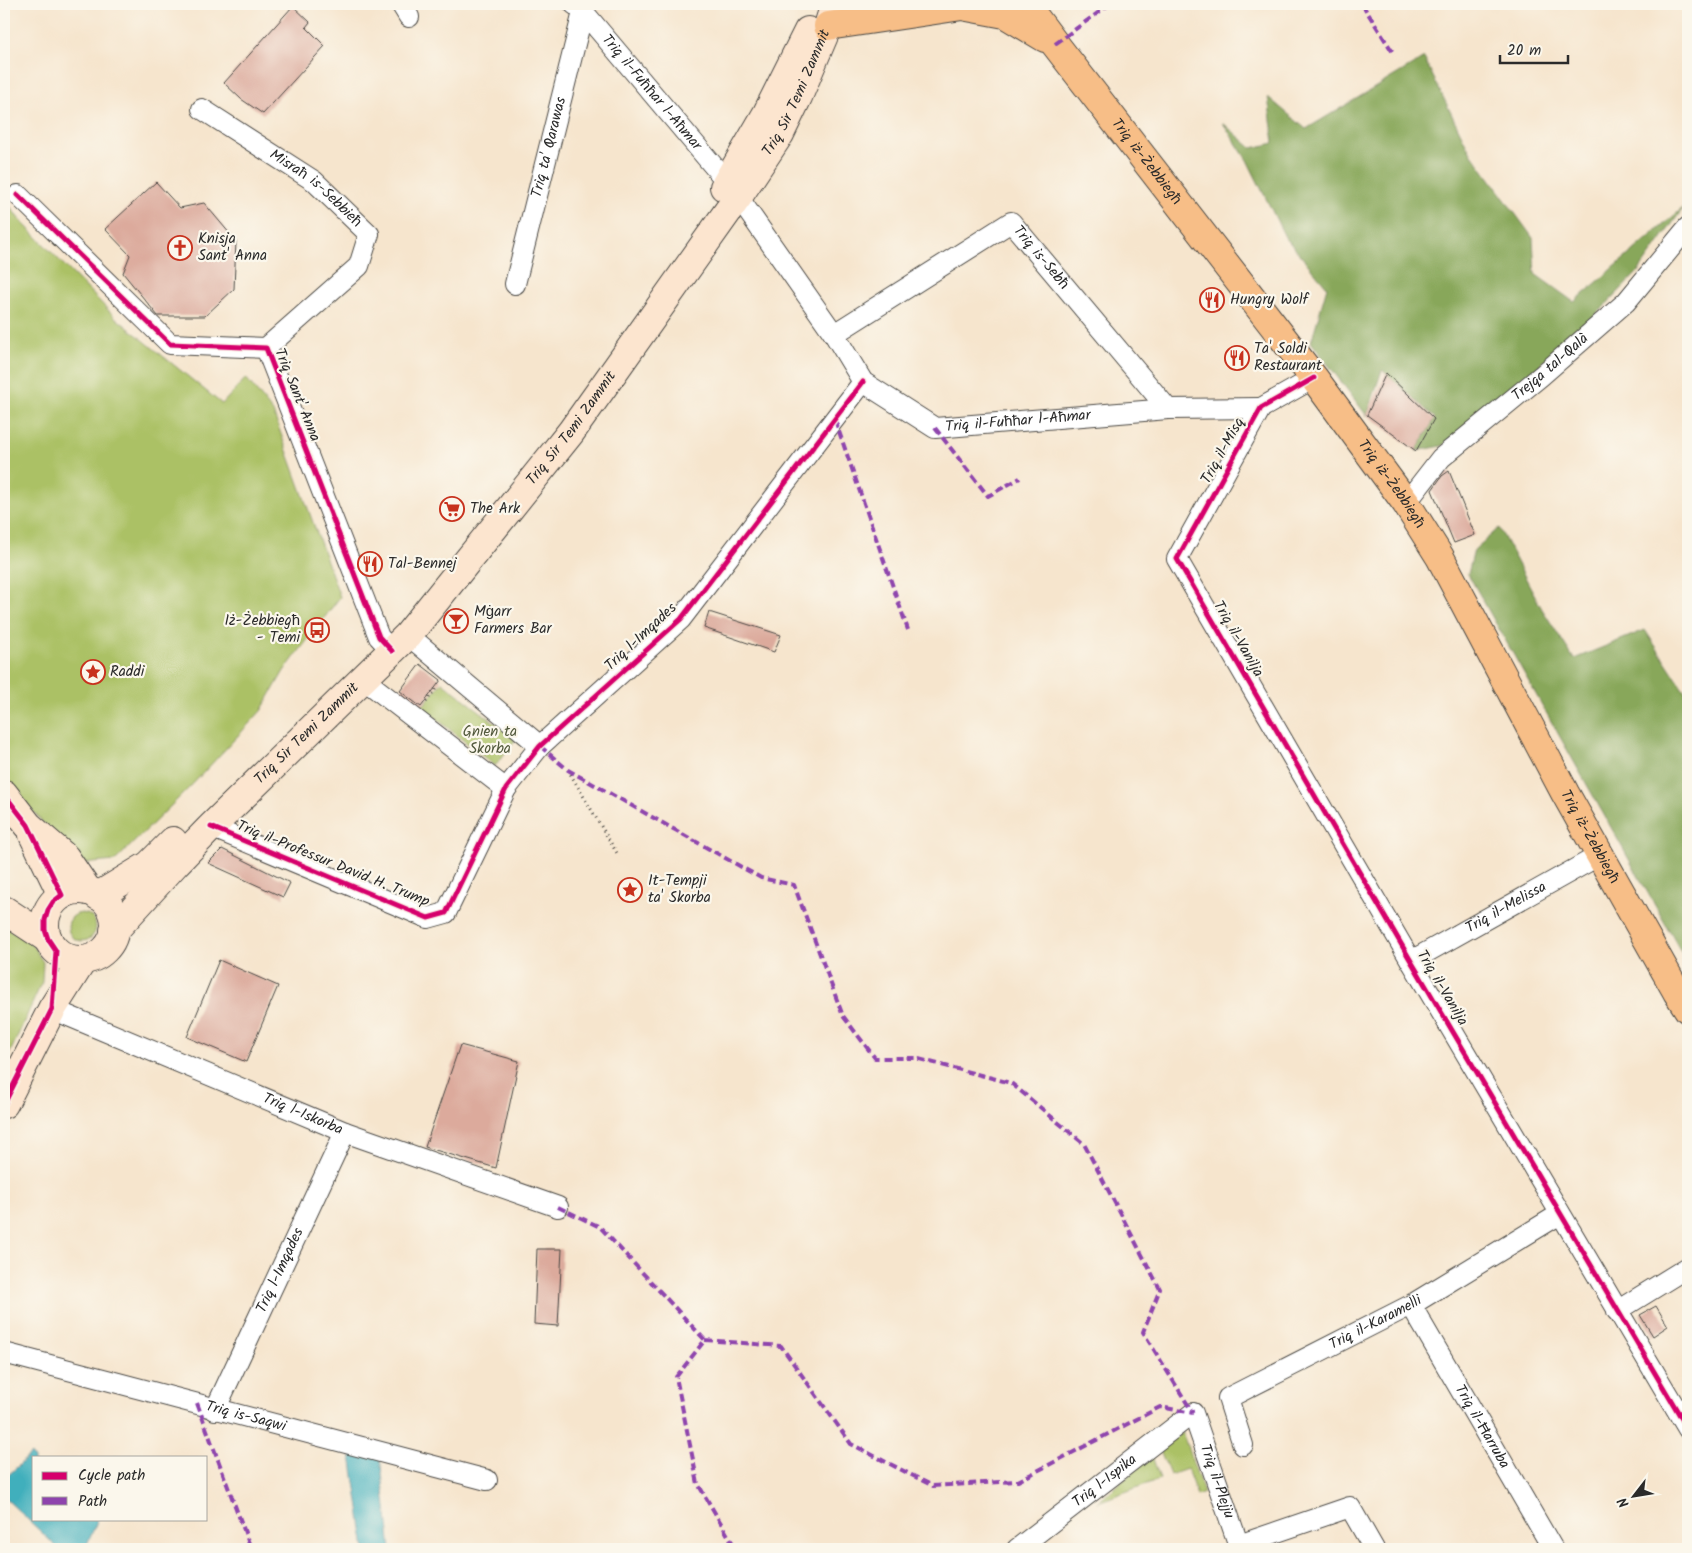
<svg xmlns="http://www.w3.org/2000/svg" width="1692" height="1553" font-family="Kalam,sans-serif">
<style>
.green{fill:#abc165;stroke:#6b7648}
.forest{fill:#88a75a;stroke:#5a6942}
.water{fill:#40afbc;stroke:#366d74}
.building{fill:#dcaa9c}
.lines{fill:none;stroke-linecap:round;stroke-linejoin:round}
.street-casing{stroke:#494743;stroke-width:22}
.secondary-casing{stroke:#494743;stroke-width:30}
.primary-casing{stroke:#494743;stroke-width:30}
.path{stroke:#494743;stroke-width:3;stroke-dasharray:1 4;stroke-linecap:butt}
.street{stroke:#fff;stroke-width:20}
.secondary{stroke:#fce5cf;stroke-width:28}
.primary{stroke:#f7be87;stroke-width:28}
.quiet{stroke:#8e44ad;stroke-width:4;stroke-dasharray:8 4;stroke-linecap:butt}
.cycleway-casing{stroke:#fbf7ec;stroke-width:8}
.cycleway{stroke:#d6006c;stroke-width:5}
.labels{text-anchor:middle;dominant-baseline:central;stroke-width:4.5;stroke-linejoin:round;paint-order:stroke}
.street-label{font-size:15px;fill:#2b2b2b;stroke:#fbf7ec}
.poi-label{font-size:15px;fill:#2b2b2b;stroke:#fbf7ec;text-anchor:start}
.park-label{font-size:15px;fill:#51583c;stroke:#fbf7ec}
</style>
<rect width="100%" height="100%" fill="#fbf7ec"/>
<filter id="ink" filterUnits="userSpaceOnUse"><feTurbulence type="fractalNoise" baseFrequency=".02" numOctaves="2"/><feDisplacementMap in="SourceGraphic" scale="10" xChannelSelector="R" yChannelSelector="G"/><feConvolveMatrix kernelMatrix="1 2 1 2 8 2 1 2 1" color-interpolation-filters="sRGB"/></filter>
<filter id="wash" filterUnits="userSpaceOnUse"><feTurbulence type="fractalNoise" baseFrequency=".0096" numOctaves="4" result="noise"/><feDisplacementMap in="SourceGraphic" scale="20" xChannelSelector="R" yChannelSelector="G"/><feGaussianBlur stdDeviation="1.12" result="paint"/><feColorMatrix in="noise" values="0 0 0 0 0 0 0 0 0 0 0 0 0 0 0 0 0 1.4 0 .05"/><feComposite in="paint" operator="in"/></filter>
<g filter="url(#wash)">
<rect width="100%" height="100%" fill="#f6e5cd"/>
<!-- green -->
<path class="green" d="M7,202L19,219L116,318L222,404L246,378L273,412L340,597L284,671L261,711L190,787L115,861L82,864L43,823L4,777V204Z
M442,682L516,739L495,766L422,707Z
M68 927a14 14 0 1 1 28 0a14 14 0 1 1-28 0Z
M4,926L31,943L43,962L42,982L4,1066Z
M1182,1432L1204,1493L1197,1496L1187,1469L1170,1475L1160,1450Z
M1152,1456L1160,1479L1098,1502Z"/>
<!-- forest -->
<path class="forest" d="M1424,58L1469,150L1533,238L1535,274L1574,302L1684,207L1638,272L1589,322L1517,385L1442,446L1416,451L1435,418L1382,370L1367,416L1311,342L1327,287L1285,237L1247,160L1223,123L1252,148L1274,143L1268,97L1306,129Z
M1499,528L1542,609L1574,659L1645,630L1688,696V964L1468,574L1474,550Z"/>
<!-- water -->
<path class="water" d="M350,1449L380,1457L391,1549H365Z
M31,1454L34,1459V1519H98L85,1549H59L4,1497V1479Z"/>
<g id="blocks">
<!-- building -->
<path class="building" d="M293,6L310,22L306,27L325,46L263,114L241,99L224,83Z
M156,182L180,208L204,203L236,241L234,289L205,316H158L123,273L130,255L105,229Z
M1386,373L1434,419L1416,451L1367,415Z
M1449,471L1475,535L1454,543L1432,490L1442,476Z
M709,612L781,635L774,652L704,628Z
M420,664L441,680L421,707L400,691Z
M222,849L290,883L283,897L208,863Z
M219,960L278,986L246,1062L187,1037Z
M460,1045L519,1061L496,1168L425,1147Z
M537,1249H562L558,1326L534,1324Z
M1656,1306L1668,1326L1653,1336L1640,1315Z"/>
</g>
</g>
<g filter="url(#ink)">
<use href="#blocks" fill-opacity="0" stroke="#494743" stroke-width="1"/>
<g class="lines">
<defs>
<g id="street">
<path d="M401,4L409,17"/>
<path id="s1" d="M574,4L582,10L727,182"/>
<path id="s2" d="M202,109L314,181L369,234L359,266L266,348"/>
<path d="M18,195L170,344L266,348L379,637L392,651"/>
<path id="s3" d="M738,197L834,334L863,382L935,428L1168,409L1261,408"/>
<path id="s4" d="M515,284L585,4"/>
<path id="s5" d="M834,334L1011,222L1168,409"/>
<path d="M1314,378L1261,408L1177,559L1411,961L1688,1429"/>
<path id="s6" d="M1406,503L1441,458L1541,376L1626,302L1688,227"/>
<path d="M408,635L540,746"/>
<path d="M362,678L506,789"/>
<path d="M211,827L428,918L446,913L506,789L540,746L681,619L863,382"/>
<path id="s7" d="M1411,961L1600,855"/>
<path id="s8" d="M52,1009L345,1132L558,1207"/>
<path id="s9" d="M1411,1305L1553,1549"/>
<path d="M1617,1311L1688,1267"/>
<path id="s10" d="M4,1353L487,1480"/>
<path id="s11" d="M215,1410L345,1132"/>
<path id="s12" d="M1243,1445L1228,1398L1411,1305L1560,1214"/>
<path d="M1239,1545L1350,1507L1374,1549"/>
<path id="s13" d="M1017,1549L1193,1413L1240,1549"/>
</g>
<g id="secondary">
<path d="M724,187L767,113L808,31"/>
<path d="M4,794L28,825L65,857L88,891"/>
<path d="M33,835L62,895"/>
<circle cx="80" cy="925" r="35"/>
<path d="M98,896L149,865L173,841"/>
<path d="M4,910L48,939"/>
<path id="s14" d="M114,931L176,863L211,827L408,635L571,432L738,197L780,134L798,97L828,26L835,4"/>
<path d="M4,1104L52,1009L83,960"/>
</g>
<g id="primary">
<path id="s15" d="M1025,4L1055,44L1314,378L1406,503L1440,557L1565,793L1677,992L1688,1009"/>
<path d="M828,26L962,6L1005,14L1045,38"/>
</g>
</defs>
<!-- street casing -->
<use href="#street" class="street-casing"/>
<!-- secondary casing -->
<use href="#secondary" class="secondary-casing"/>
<!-- primary casing -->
<use href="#primary" class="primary-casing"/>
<!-- path -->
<path class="path" d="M426,702L437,687
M568,770L618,855"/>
<!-- street -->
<use href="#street" class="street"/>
<!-- secondary -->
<use href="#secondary" class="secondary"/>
<!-- primary -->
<use href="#primary" class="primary"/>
<!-- quiet -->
<path class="quiet" d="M1362,4L1394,54
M1055,44L1110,4
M835,420L908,630
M935,428L988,496L1020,478
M540,746L568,770L761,878L794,885L843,1016L875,1058H915L1011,1083L1084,1144L1160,1289L1143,1332L1193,1413
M558,1207L600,1227L705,1340L676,1377L698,1484L736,1549
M705,1340L781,1346L851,1444L933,1486L1018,1481L1160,1407L1193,1413
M197,1403L251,1549"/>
<defs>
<path id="cycleway" d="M18,195L170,344L266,348L379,637L392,651
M1314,378L1261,408L1177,559L1411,961L1688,1429
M4,794L28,825L62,895L53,902L48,910L45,920V930L48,939L56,951L52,1009L4,1104
M211,827L428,918L446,913L506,789L540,746L681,619L863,382"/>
</defs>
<!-- cycleway casing -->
<use href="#cycleway" class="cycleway-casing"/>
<!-- cycleway -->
<use href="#cycleway" class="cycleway"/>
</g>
</g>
<!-- icons -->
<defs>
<symbol id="church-ring" viewBox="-11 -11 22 22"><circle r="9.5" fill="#fbf7ec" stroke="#c8321e" stroke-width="1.5"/><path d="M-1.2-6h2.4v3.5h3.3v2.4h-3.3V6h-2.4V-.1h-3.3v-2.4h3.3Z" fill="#c8321e"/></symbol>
<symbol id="restaurant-ring" viewBox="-11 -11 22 22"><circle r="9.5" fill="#fbf7ec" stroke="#c8321e" stroke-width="1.5"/><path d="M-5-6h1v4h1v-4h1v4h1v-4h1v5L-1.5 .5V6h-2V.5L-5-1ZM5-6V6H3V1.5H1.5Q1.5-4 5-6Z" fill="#c8321e"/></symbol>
<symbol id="supermarket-ring" viewBox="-11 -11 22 22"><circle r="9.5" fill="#fbf7ec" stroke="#c8321e" stroke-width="1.5"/><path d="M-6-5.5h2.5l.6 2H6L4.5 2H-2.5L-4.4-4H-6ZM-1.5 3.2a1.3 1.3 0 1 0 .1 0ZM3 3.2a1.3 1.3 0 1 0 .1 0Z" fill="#c8321e"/></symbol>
<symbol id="bar-ring" viewBox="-11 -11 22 22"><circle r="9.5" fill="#fbf7ec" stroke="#c8321e" stroke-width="1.5"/><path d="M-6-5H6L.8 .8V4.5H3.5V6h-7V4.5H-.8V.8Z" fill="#c8321e"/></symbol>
<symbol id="bus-ring" viewBox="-11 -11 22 22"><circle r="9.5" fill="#fbf7ec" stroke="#c8321e" stroke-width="1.5"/><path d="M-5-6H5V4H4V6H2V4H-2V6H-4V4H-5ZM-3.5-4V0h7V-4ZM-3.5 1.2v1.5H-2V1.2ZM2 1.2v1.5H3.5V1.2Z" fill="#c8321e"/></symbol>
<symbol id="sight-ring" viewBox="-11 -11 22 22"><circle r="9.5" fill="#fbf7ec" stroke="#c8321e" stroke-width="1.5"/><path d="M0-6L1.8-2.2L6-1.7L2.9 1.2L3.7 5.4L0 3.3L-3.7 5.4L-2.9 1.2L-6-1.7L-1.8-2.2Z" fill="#c8321e"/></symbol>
</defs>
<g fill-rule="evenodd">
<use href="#church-ring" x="166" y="234" width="28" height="28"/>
<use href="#restaurant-ring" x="1198" y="286" width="28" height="28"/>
<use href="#restaurant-ring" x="1223" y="344" width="28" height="28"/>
<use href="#supermarket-ring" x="438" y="495" width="28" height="28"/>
<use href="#restaurant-ring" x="356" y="550" width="28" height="28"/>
<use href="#bar-ring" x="442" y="607" width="28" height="28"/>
<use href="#bus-ring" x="303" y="616" width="28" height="28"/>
<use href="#sight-ring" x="79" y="658" width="28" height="28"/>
<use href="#sight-ring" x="616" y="876" width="28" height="28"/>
</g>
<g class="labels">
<!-- street labels -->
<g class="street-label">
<text stroke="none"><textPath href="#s1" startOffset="118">Triq il-Fuħħar l-Aħmar</textPath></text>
<text stroke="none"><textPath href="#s14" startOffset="1086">Triq Sir Temi Zammit</textPath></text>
<text stroke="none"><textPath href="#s4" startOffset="141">Triq ta' Qarawas</textPath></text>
<text stroke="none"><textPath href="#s15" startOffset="199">Triq iż-Żebbiegħ</textPath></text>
<text stroke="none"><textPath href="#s2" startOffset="139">Misraħ is-Sebbieħ</textPath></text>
<text stroke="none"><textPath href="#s5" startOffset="256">Triq is-Sebħ</textPath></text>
<text stroke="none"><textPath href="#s6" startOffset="199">Trejqa tal-Qalà</textPath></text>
<text transform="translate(297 395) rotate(68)">Triq Sant' Anna</text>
<text stroke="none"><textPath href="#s3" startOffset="392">Triq il-Fuħħar l-Aħmar</textPath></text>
<text stroke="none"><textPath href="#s14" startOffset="681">Triq Sir Temi Zammit</textPath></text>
<text transform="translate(1223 451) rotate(-61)">Triq il-Misq</text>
<text stroke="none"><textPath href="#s15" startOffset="604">Triq iż-Żebbiegħ</textPath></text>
<text transform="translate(641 637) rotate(-43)">Triq l-Imqades</text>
<text transform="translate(1238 639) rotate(60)">Triq il-Vanilja</text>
<text stroke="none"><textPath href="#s14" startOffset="276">Triq Sir Temi Zammit</textPath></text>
<text stroke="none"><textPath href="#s15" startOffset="1009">Triq iż-Żebbiegħ</textPath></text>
<text transform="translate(333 864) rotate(22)">Triq il-Professur David H. Trump</text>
<text stroke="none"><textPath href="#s7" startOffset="109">Triq il-Melissa</textPath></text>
<text transform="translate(1442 988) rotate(59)">Triq il-Vanilja</text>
<text stroke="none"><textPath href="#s8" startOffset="272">Triq l-Iskorba</textPath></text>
<text stroke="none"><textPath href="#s11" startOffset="154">Triq l-Imqades</textPath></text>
<text stroke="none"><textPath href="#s12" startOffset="215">Triq il-Karamelli</textPath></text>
<text stroke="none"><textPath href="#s10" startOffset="250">Triq is-Saqwi</textPath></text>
<text stroke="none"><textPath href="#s9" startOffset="141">Triq il-Ħarruba</textPath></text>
<text stroke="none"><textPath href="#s13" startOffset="111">Triq l-Ispika</textPath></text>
<text stroke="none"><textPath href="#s13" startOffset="295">Triq il-Plejju</textPath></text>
</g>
<!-- poi labels -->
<g class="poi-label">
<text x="198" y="239">Knisja<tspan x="198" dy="17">Sant' Anna</tspan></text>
<text x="1230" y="300">Hungry Wolf</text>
<text x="1254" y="349">Ta' Soldi<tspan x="1254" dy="17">Restaurant</tspan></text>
<text x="470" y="509">The Ark</text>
<text x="388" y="564">Tal-Bennej</text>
<text x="474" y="612">Mġarr<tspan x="474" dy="17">Farmers Bar</tspan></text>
<text x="300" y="621" text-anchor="end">Iż-Żebbiegħ<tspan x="300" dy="17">- Temi</tspan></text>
<text x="110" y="672">Raddi</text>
<text x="648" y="881">It-Tempji<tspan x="648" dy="17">ta' Skorba</tspan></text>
</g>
<!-- park labels -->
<g class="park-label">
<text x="490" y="732">Gnien ta<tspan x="490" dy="17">Skorba</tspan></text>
</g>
</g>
<!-- margin -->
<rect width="1692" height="1553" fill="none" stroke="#fbf7ec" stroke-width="20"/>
<!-- legend -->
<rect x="32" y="1456" width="175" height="65" fill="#fbf7ec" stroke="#a8a59f"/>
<rect x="42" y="1472" width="25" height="8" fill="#d6006c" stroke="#a8a59f"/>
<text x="78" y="1480" font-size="15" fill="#2b2b2b">Cycle path</text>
<rect x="42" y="1497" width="25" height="8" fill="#8e44ad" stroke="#a8a59f"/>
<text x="78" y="1506" font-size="15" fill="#2b2b2b">Path</text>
<!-- north arrow -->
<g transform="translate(1634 1496) rotate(239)" stroke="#fbf7ec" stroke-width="4" paint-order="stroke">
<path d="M0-4L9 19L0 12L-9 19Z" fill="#2b2b2b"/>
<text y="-8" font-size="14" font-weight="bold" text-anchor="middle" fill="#2b2b2b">N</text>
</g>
<!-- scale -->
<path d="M1500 55v8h68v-8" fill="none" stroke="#2b2b2b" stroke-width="2.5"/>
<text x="1507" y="55" font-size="15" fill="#2b2b2b" stroke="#fbf7ec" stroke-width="4" paint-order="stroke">20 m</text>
</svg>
